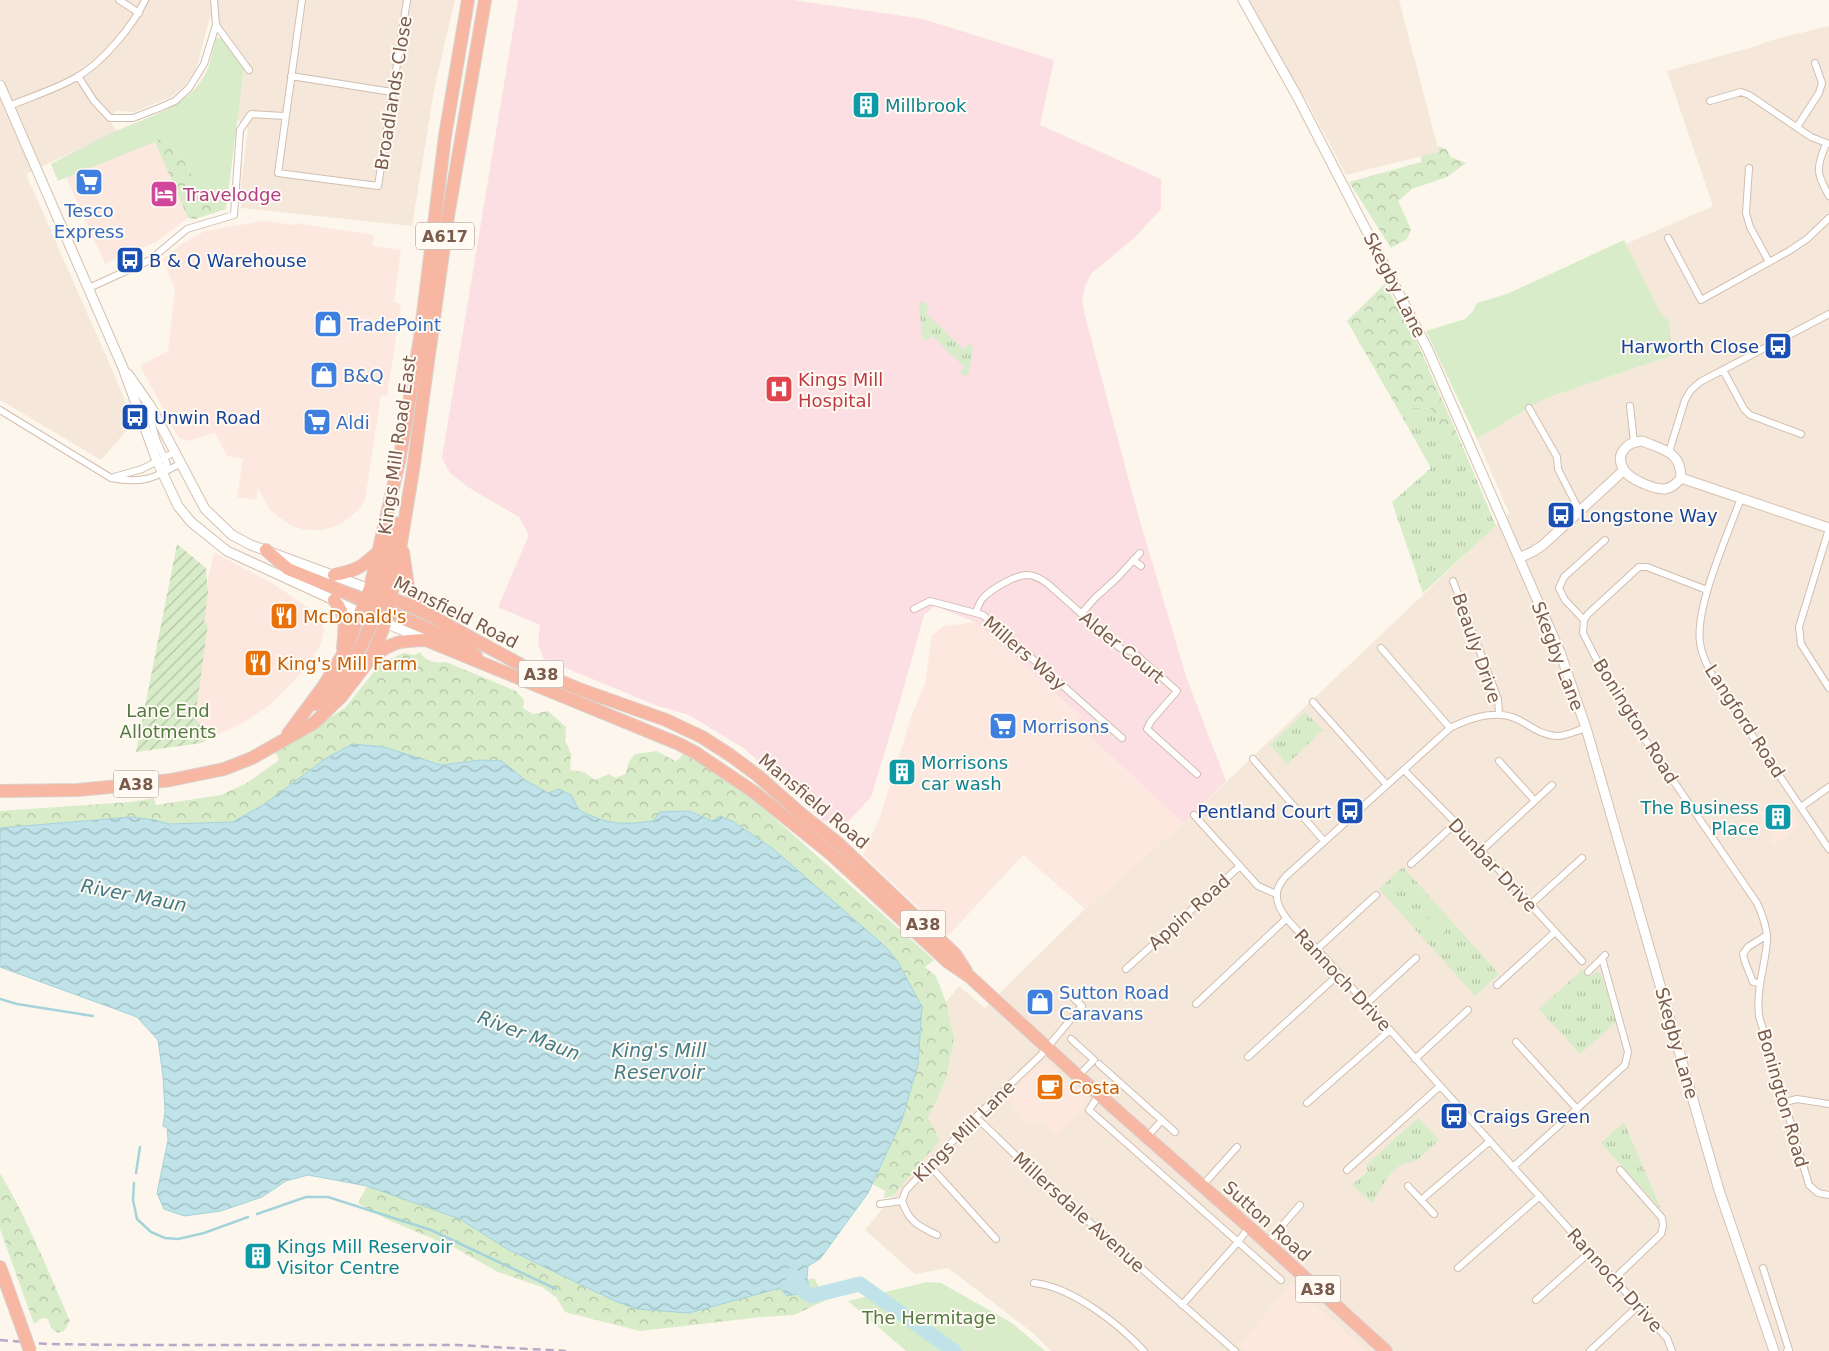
<svg xmlns="http://www.w3.org/2000/svg" width="1829" height="1351" font-family="'DejaVu Sans',sans-serif">
<style>
.residential{fill:#f5e8da}
.commercial{fill:#fde8e0}
.medical{fill:#fbdfe3}
.grass{fill:url(#grass-tufts)}
.forest{fill:url(#forest-crowns)}
.park{fill:#d8ecc9}
.garden{fill:url(#garden-furrows)}
.water{fill:url(#water-waves);stroke:#a5d3da}
.lines{fill:none;stroke-linecap:round;stroke-linejoin:round}
.stream{stroke:#a5d3da;stroke-width:2.5}
.river{stroke:#bfe3e8;stroke-width:15}
.street-casing{stroke:#d1beb0;stroke-width:8}
.secondary-casing{stroke:#d6c0b0;stroke-width:11}
.highway-casing{stroke:#dad1cd;stroke-width:14}
.street{stroke:#fff;stroke-width:6}
.secondary{stroke:#fff;stroke-width:9}
.highway{stroke:#f7b7a3;stroke-width:12}
.rail{stroke:#b9a8c9;stroke-width:2.5;stroke-dasharray:8 5;stroke-linecap:butt}
.highway-bridge-casing{stroke:#dad1cd;stroke-width:14;stroke-linecap:butt}
.highway-bridge{stroke:#f7b7a3;stroke-width:12}
.labels{text-anchor:middle;dominant-baseline:central;stroke-width:4;stroke-linejoin:round;paint-order:stroke}
.shield{fill:#fffaf3;stroke:#a28b7f;stroke-width:1}
.shield-label{font-size:16px;font-weight:bold;fill:#7a5c4d}
.street-label{font-size:18px;fill:#7a5c4d;stroke:#fffaf3}
.culture-label{font-size:18px;fill:#0d838f;stroke:#fffaf3;text-anchor:start}
.hotel-label{font-size:18px;fill:#b23c85;stroke:#fffaf3;text-anchor:start}
.shop-label{font-size:18px;fill:#366cbe;stroke:#fffaf3;text-anchor:start}
.transit-label{font-size:18px;fill:#164399;stroke:#fffaf3;text-anchor:start}
.health-label{font-size:18px;fill:#be3a42;stroke:#fffaf3;text-anchor:start}
.food-label{font-size:18px;fill:#c56008;stroke:#fffaf3;text-anchor:start}
.park-label{font-size:18px;fill:#537a41;stroke:#fffaf3}
.water-label{font-size:19px;font-style:italic;fill:#437c86;stroke:#fffaf3}
</style>
<defs>
<pattern id="grass-tufts" width="24" height="20" patternUnits="userSpaceOnUse" patternTransform="scale(1.25)"><rect width="24" height="20" fill="#d8ecc9"/><path d="M3 7l-1-3M5 7V3M7 7l1-3M15 17l-1-3M17 17v-4M19 17l1-3" fill="none" stroke="#b4c2a5"/></pattern>
<pattern id="forest-crowns" width="20" height="18" patternUnits="userSpaceOnUse" patternTransform="scale(1.25)"><rect width="20" height="18" fill="#d8ecc9"/><path d="M2 6a3 3 0 1 1 6 0M12 15a3 3 0 1 1 6 0" fill="none" stroke="#b4c2a5"/></pattern>
<pattern id="garden-furrows" width="10" height="10" patternUnits="userSpaceOnUse" patternTransform="scale(1.25)"><rect width="10" height="10" fill="#d8ecc9"/><path d="M-1 1l2-2M0 10L10 0M9 11l2-2" fill="none" stroke="#b4c2a5"/></pattern>
<pattern id="water-waves" width="16" height="10" patternUnits="userSpaceOnUse" patternTransform="scale(1.25)"><rect width="16" height="10" fill="#bfe3e8"/><path d="M0 5q4-4 8 0t8 0" fill="none" stroke="#a0bbbe"/></pattern>
</defs>
<rect width="100%" height="100%" fill="#fdf6ec"/>
<!-- residential -->
<path class="residential" d="M0,0H455L435,85L412,226L241,208V185L248,128L237,120L244,68L249,63L218,21L210,17L196,70L184,86L171,97L134,112L116,111L110,121L117,131L26,174L121,390L133,423L101,460L0,400Z
M1249,0H1399L1439,152L1346,175L1306,99L1299,91Z
M1829,26V1351H1051L1033,1333L948,1268L915,1274L865,1230L939,1140L928,1118L946,1080L954,1038L946,1002L959,986L985,1008L1085,909L1183,823L1509,513L1477,439L1544,399L1673,355L1669,321L1661,314L1626,244L1713,206L1667,71L1756,46L1772,40Z"/>
<!-- commercial -->
<path class="commercial" d="M155,142L188,218L158,241L120,259L119,257L105,264L66,177Z
M263,221L295,225L296,223L374,235L373,246L401,250L394,302L401,304L387,396L381,395L365,500L358,510L348,519L334,527L321,530H306L291,526L270,510L258,488L256,500L237,497L243,459L227,456L215,433L187,441L178,437L140,366L168,351L175,289L163,259L183,243L205,231Z
M214,552L272,583L313,611L322,624L324,632L320,646L303,671L270,705L243,723L216,735L205,729L195,719L208,625L203,623L208,593V579Z
M975,622L1081,716L1076,723L1183,823L1085,909L1023,855L948,936L863,855L880,817L912,715L925,683L932,635L944,626Z
M1781,798L1800,826L1773,845L1770,840L1775,836L1761,816L1756,819L1754,817Z
M1047,1063L1089,1102L1057,1136L1043,1119L1035,1127L1031,1122L1029,1123L1006,1098L1030,1074Z
M1292,1284L1365,1351H1245L1239,1345Z"/>
<!-- medical -->
<path class="medical" d="M518,0H793L923,19L1054,60L1040,125L1161,179V209L1134,238L1091,274L1085,286L1082,301L1086,320L1139,518L1187,679L1226,781L1183,823L1076,723L1081,716L975,622L935,606L924,615L898,708L871,797L846,824L823,821L793,792L745,749L689,715L658,706L544,659L538,645L540,625L498,607L529,535L519,517L468,487L450,473L442,458Z"/>
<!-- grass -->
<path class="grass" d="M923,301L930,308L925,312L963,349L969,344L973,347L969,373L965,377L960,372L964,367L932,336L927,341L922,337L919,303Z
M1396,406L1432,409L1451,451L1461,443L1496,526L1423,593L1392,502L1431,468Z
M1305,712L1323,730L1287,764L1270,745Z
M1403,867L1499,974L1475,996L1379,889Z
M1582,970L1589,977L1597,972L1601,973L1616,1022L1580,1054L1539,1009Z
M1418,1118L1439,1140L1417,1160L1399,1166L1389,1175L1372,1203L1352,1185L1368,1171L1367,1169V1164Z
M1624,1122L1661,1209L1601,1143Z"/>
<!-- forest -->
<path class="forest" d="M156,139L166,141L184,161L194,179L217,194H228L226,209L195,219L188,218L155,142Z
M1438,146L1446,149L1451,157L1466,163L1447,177L1412,189L1398,201L1411,229L1407,239L1391,248L1349,182L1421,162V156L1439,152Z
M1385,284L1416,340L1461,443L1451,452L1432,409L1396,406L1347,321Z
M420,652C427,663 435,663 446,662L516,691L524,700L523,708L533,714L548,711L566,727L565,740L571,754L570,770L584,772L595,780L609,774L616,778L625,774L629,762L635,754L657,751L675,761L679,759L683,754L703,764L752,798L934,960L925,967L936,976L946,1002L954,1038L946,1080L928,1118L940,1140L893,1196L884,1198L885,1191L872,1184L902,1120L918,1064L921,1007L898,962L886,947L772,848L734,822L712,821L689,811L653,821L627,825L604,821L579,810L525,780L502,761L481,760L441,765L384,747L352,744L325,759L263,805L233,822L168,824L155,820L131,817L0,828V811L131,802L154,798L156,805L221,795L247,783L279,760L275,752L345,708L381,663L404,653L414,655Z
M0,1173C28,1220 48,1271 70,1321L64,1331L58,1333L51,1328L48,1319L42,1318L34,1324L0,1229Z
M367,1186L460,1219L507,1249L615,1301L637,1309L745,1297L814,1278L826,1300L794,1315L762,1317L640,1331L565,1312L557,1298L542,1287L498,1272L455,1248L386,1219L358,1203Z"/>
<!-- park -->
<path class="park" d="M216,38H222L244,68L228,194H217L213,197H193L194,179L184,161L166,141L156,139L155,142L58,181L51,164C72,153 94,141 116,131C150,116 192,107 208,68C211,58 214,48 216,38Z
M1624,240L1661,314L1669,321L1673,355L1544,399L1477,439L1426,331L1465,319L1473,311L1477,303L1507,294Z
M1442,913L1448,919C1448,930 1442,937 1432,941L1423,938L1420,929C1425,920 1431,914 1442,913Z
M927,1282L941,1283L1012,1323L1045,1351H906L848,1301Z"/>
<!-- garden -->
<path class="garden" d="M177,544L206,568L208,593L204,623L208,625L195,719L205,729L216,735L202,743L136,752Z"/>
<!-- water -->
<path class="water" d="M352,744L384,747L441,765L481,760L502,761L525,780L548,793L559,789L571,795L579,810C608,825 622,825 653,821L660,812L689,811L712,821L720,816L734,822L772,848L886,947L898,962L922,1007L918,1064L902,1120L868,1193L820,1259L808,1266L807,1278L810,1291L787,1296L780,1288L689,1313L637,1309L615,1301L507,1249L460,1219L367,1186L308,1175L286,1181L262,1197L221,1211L184,1216L164,1209L157,1193L168,1140L167,1128L163,1126L165,1111L163,1076L158,1040L137,1017L0,967V828L131,817L155,820L168,824L233,822L263,805L325,759Z"/>
<g class="lines">
<!-- stream -->
<path class="stream" d="M0,999L17,1004L93,1016
M136,1173L140,1147
M134,1183L133,1200L137,1219L151,1232L165,1238L178,1239L204,1233L248,1217
M257,1214L306,1197H328L431,1230L556,1289"/>
<!-- river -->
<path class="river" d="M792,1275L805,1292L811,1296L860,1284L954,1351"/>
<defs>
<path id="street" d="M119,0L139,13
M302,0L278,173L378,186L407,0
M216,25L249,70
M78,76L94,101L110,118H133L159,108L175,101L189,88L204,64L216,25L214,0
M291,76L392,92
M1710,101L1741,92L1749,95L1811,137L1829,144
M9,106C31,97 56,89 77,77C102,63 133,26 145,0
M1797,127L1819,93L1822,83L1815,63
M1826,144C1816,168 1816,173 1829,196
M1749,168L1746,213L1750,227L1769,262
M1668,238L1701,300L1789,251L1807,239L1829,218
M89,288L150,260L187,229L234,215L240,130L251,114L285,116
M1723,370L1744,409L1750,415L1801,434
M146,402L156,439L167,464L163,473
M1630,406L1634,442
M1529,408L1557,457L1558,469L1579,510
M0,410L111,478C142,484 153,479 181,463
M1669,452L1685,400L1691,390L1700,382L1829,314
M114,477L142,469L175,452
M1741,498C1728,534 1695,606 1700,643C1702,657 1709,669 1716,682L1829,849
M1829,529L1799,627L1801,644L1829,688
M1133,560L1141,566
M1453,581L1498,699L1499,714
M1707,590L1647,567H1639L1588,614L1584,620L1583,633L1605,676L1631,719L1757,903C1762,914 1768,928 1767,941C1765,968 1756,987 1759,1016L1809,1185L1818,1193L1829,1195
M914,609L930,601L983,615L1122,738
M976,613C978,606 980,600 985,596C994,588 1015,575 1027,575C1035,575 1041,579 1048,584L1120,648L1133,652L1177,691L1151,721L1147,729L1197,774
M1081,614L1095,598L1116,579L1140,553
M1584,620L1565,600L1559,588L1564,577L1605,540
M1381,648L1450,728
M1313,702L1387,785
M1586,728C1577,730 1565,737 1556,736C1540,735 1530,725 1517,719C1495,709 1470,718 1450,728L1285,877C1281,882 1277,887 1277,894C1275,914 1304,936 1317,949L1667,1338L1672,1351
M1253,759L1324,841
M1499,761L1535,801
M1404,770L1456,823L1582,961
M1801,807L1829,787
M1194,815L1240,866
M1481,851L1552,785
M1411,864L1456,823
M1530,905L1582,858
M1317,949L1376,895
M1126,969L1240,866L1258,886L1276,894
M1588,972L1605,955
M1759,983L1753,982L1745,962L1743,954L1748,947L1767,935
M1497,985L1555,932
M1196,1004L1286,919
M1366,1004L1416,958
M1071,1039L1094,1060L1078,1076
M1516,1042L1577,1109
M1248,1057L1339,974
M1415,1059L1468,1010
M1099,1064L1175,1132
M1099,1095L1089,1110L1281,1280
M1785,1102L1797,1099L1829,1104
M1307,1103L1390,1030
M976,1117L1038,1177L1235,1351
M1147,1137L1162,1120
M930,1166L996,1239
M1513,1167L1625,1065L1628,1052L1602,958
M1347,1170L1440,1086
M1202,1186L1237,1147
M1408,1186L1434,1214
M1421,1200L1490,1141
M902,1201C909,1222 918,1226 937,1235
M880,1204L902,1201L906,1190L976,1117L1041,1055L1082,1006L1065,990
M1267,1243L1300,1205
M1458,1268L1540,1196
M1763,1268L1789,1350L1787,1351
M1614,1279L1661,1234L1663,1226L1662,1218L1620,1170
M1034,1283C1072,1287 1119,1324 1144,1351
M1536,1300L1590,1252
M1182,1305L1238,1242L1249,1227
M1590,1351L1638,1306"/>
<path id="secondary" d="M1243,0L1298,98L1428,350L1560,652L1586,728L1719,1190L1774,1351
M0,85L123,368L157,461L178,506L191,522L227,551L364,614
M128,374L151,407L205,509L232,535L251,545L375,591
M1642,441C1663,450 1681,451 1681,478C1677,483 1672,488 1665,489C1655,490 1629,479 1624,470C1614,454 1627,442 1642,441Z
M1681,478L1829,528
M1519,558L1534,551L1543,545L1624,470
M380,621L424,639"/>
<path id="highway" d="M266,550L288,569L366,601L371,606
M403,552L408,587L424,612
M334,575C357,570 361,568 378,552
M391,598L424,612L523,666L579,689L666,720L702,737L730,755L757,775L800,813L839,844L955,954L966,971
M334,600C347,615 345,629 343,648
M382,606L388,611L461,644L476,656
M363,611L371,606L381,594L395,523
M371,658C393,641 400,641 426,640L679,744L696,753L754,792L831,854L948,962L970,977L1078,1076L1267,1243L1386,1351
M316,704C338,689 352,666 363,642C370,627 375,612 387,601
M288,734L323,687L346,649L370,588L399,462L420,338L445,136L468,0
M0,791L78,790L109,787L171,780L224,769L252,758L314,723L341,697L371,658L385,624L396,573L413,470L448,216L485,0
M0,1267L22,1328"/>
</defs>
<!-- street casing -->
<use href="#street" class="street-casing"/>
<!-- secondary casing -->
<use href="#secondary" class="secondary-casing"/>
<!-- highway casing -->
<use href="#highway" class="highway-casing"/>
<!-- street -->
<use href="#street" class="street"/>
<!-- secondary -->
<use href="#secondary" class="secondary"/>
<!-- highway -->
<use href="#highway" class="highway"/>
<!-- rail -->
<path class="rail" d="M0,1340L47,1344L122,1345H458L566,1351"/>
<defs>
<path id="highway-bridge" d="M22,1328L30,1351"/>
</defs>
<!-- highway-bridge casing -->
<use href="#highway-bridge" class="highway-bridge-casing"/>
<!-- highway-bridge -->
<use href="#highway-bridge" class="highway-bridge"/>
</g>
<!-- icons -->
<defs>
<symbol id="building-square" viewBox="-11 -11 22 22"><rect x="-9" y="-9" width="18" height="18" rx="4" fill="#0f9aa8" stroke="#fffaf3"/><path d="M-4-6H4V6H1V3H-1V6H-4ZM-2.5-4.3h1.7v1.8h-1.7ZM.8-4.3h1.7v1.8H.8ZM-2.5-1h1.7V.8h-1.7ZM.8-1h1.7V.8H.8Z" fill="#fff"/></symbol>
<symbol id="supermarket-square" viewBox="-11 -11 22 22"><rect x="-9" y="-9" width="18" height="18" rx="4" fill="#3f7fe0" stroke="#fffaf3"/><path d="M-6-5.5h2.5l.6 2H6L4.5 2H-2.5L-4.4-4H-6ZM-1.5 3.2a1.3 1.3 0 1 0 .1 0ZM3 3.2a1.3 1.3 0 1 0 .1 0Z" fill="#fff"/></symbol>
<symbol id="hotel-square" viewBox="-11 -11 22 22"><rect x="-9" y="-9" width="18" height="18" rx="4" fill="#d1479c" stroke="#fffaf3"/><path d="M-6-4.5h1.5V1H6V5H4.5V3h-9V5H-6ZM-4 0a1.8 1.8 0 1 1 3.6 0ZM.5 0V-2.5h3Q6-2.5 6 0Z" fill="#fff"/></symbol>
<symbol id="bus-square" viewBox="-11 -11 22 22"><rect x="-9" y="-9" width="18" height="18" rx="4" fill="#1a4fb4" stroke="#fffaf3"/><path d="M-5-6H5V4H4V6H2V4H-2V6H-4V4H-5ZM-3.5-4V0h7V-4ZM-3.5 1.2v1.5H-2V1.2ZM2 1.2v1.5H3.5V1.2Z" fill="#fff"/></symbol>
<symbol id="shop-square" viewBox="-11 -11 22 22"><rect x="-9" y="-9" width="18" height="18" rx="4" fill="#3f7fe0" stroke="#fffaf3"/><path d="M-5-2.5h2.3a2.7 3.5 0 0 1 5.4 0H5L5.5 6h-11ZM-1.5-2.5h3a1.5 2.3 0 0 0-3 0Z" fill="#fff"/></symbol>
<symbol id="hospital-square" viewBox="-11 -11 22 22"><rect x="-9" y="-9" width="18" height="18" rx="4" fill="#e0444e" stroke="#fffaf3"/><path d="M-5-5h3v3.5h4V-5h3V5h-3V1.5h-4V5h-3Z" fill="#fff"/></symbol>
<symbol id="restaurant-square" viewBox="-11 -11 22 22"><rect x="-9" y="-9" width="18" height="18" rx="4" fill="#e8710a" stroke="#fffaf3"/><path d="M-5-6h1v4h1v-4h1v4h1v-4h1v5L-1.5 .5V6h-2V.5L-5-1ZM5-6V6H3V1.5H1.5Q1.5-4 5-6Z" fill="#fff"/></symbol>
<symbol id="cafe-square" viewBox="-11 -11 22 22"><rect x="-9" y="-9" width="18" height="18" rx="4" fill="#e8710a" stroke="#fffaf3"/><path d="M-5.5-4.5H6V0H3Q3 3.5 0 3.5H-2.5Q-5.5 3.5-5.5 0ZM3-3.2v2h1.7v-2ZM-6 4.5H4V6H-6Z" fill="#fff"/></symbol>
</defs>
<g fill-rule="evenodd">
<use href="#building-square" x="850" y="89" width="32" height="32"/>
<use href="#supermarket-square" x="73" y="166" width="32" height="32"/>
<use href="#hotel-square" x="148" y="178" width="32" height="32"/>
<use href="#bus-square" x="114" y="244" width="32" height="32"/>
<use href="#shop-square" x="312" y="308" width="32" height="32"/>
<use href="#bus-square" x="1762" y="330" width="32" height="32"/>
<use href="#shop-square" x="308" y="359" width="32" height="32"/>
<use href="#hospital-square" x="763" y="373" width="32" height="32"/>
<use href="#bus-square" x="119" y="401" width="32" height="32"/>
<use href="#supermarket-square" x="301" y="406" width="32" height="32"/>
<use href="#bus-square" x="1545" y="499" width="32" height="32"/>
<use href="#restaurant-square" x="268" y="600" width="32" height="32"/>
<use href="#restaurant-square" x="242" y="647" width="32" height="32"/>
<use href="#supermarket-square" x="987" y="710" width="32" height="32"/>
<use href="#building-square" x="886" y="756" width="32" height="32"/>
<use href="#bus-square" x="1334" y="795" width="32" height="32"/>
<use href="#building-square" x="1762" y="801" width="32" height="32"/>
<use href="#shop-square" x="1024" y="986" width="32" height="32"/>
<use href="#cafe-square" x="1034" y="1071" width="32" height="32"/>
<use href="#bus-square" x="1438" y="1100" width="32" height="32"/>
<use href="#building-square" x="242" y="1240" width="32" height="32"/>
</g>
<g class="labels">
<!-- shield labels -->
<g class="shield">
<rect x="416" y="222.5" width="58" height="27" rx="4"/>
<rect x="518.5" y="660.5" width="45" height="27" rx="4"/>
<rect x="113.5" y="770.5" width="45" height="27" rx="4"/>
<rect x="900.5" y="910.5" width="45" height="27" rx="4"/>
<rect x="1295.5" y="1275.5" width="45" height="27" rx="4"/>
</g>
<g class="shield-label">
<text x="445" y="236">A617</text>
<text x="541" y="674">A38</text>
<text x="136" y="784">A38</text>
<text x="923" y="924">A38</text>
<text x="1318" y="1289">A38</text>
</g>
<!-- street labels -->
<g class="street-label">
<text transform="translate(393 93) rotate(-81)">Broadlands Close</text>
<text transform="translate(1395 285) rotate(63)">Skegby Lane</text>
<text transform="translate(397 445) rotate(-82)">Kings Mill Road East</text>
<text transform="translate(456 612) rotate(27)">Mansfield Road</text>
<text transform="translate(1122 647) rotate(39)">Alder Court</text>
<text transform="translate(1477 648) rotate(71)">Beauly Drive</text>
<text transform="translate(1025 653) rotate(41)">Millers Way</text>
<text transform="translate(1558 656) rotate(69)">Skegby Lane</text>
<text transform="translate(1636 721) rotate(58)">Bonington Road</text>
<text transform="translate(1745 721) rotate(57)">Langford Road</text>
<text transform="translate(814 801) rotate(40)">Mansfield Road</text>
<text transform="translate(1493 865) rotate(47)">Dunbar Drive</text>
<text transform="translate(1189 912) rotate(-42)">Appin Road</text>
<text transform="translate(1343 980) rotate(47)">Rannoch Drive</text>
<text transform="translate(1677 1043) rotate(74)">Skegby Lane</text>
<text transform="translate(1783 1098) rotate(74)">Bonington Road</text>
<text transform="translate(964 1131) rotate(-45)">Kings Mill Lane</text>
<text transform="translate(1079 1212) rotate(42)">Millersdale Avenue</text>
<text transform="translate(1267 1221) rotate(42)">Sutton Road</text>
<text transform="translate(1615 1280) rotate(48)">Rannoch Drive</text>
</g>
<!-- culture labels -->
<g class="culture-label">
<text x="885" y="105">Millbrook</text>
<text x="921" y="762">Morrisons<tspan x="921" dy="21">car wash</tspan></text>
<text x="1759" y="807" text-anchor="end">The Business<tspan x="1759" dy="21">Place</tspan></text>
<text x="277" y="1246">Kings Mill Reservoir<tspan x="277" dy="21">Visitor Centre</tspan></text>
</g>
<!-- hotel labels -->
<g class="hotel-label">
<text x="183" y="194">Travelodge</text>
</g>
<!-- shop labels -->
<g class="shop-label">
<text x="89" y="210" text-anchor="middle">Tesco<tspan x="89" dy="21">Express</tspan></text>
<text x="347" y="324">TradePoint</text>
<text x="343" y="375">B&amp;Q</text>
<text x="336" y="422">Aldi</text>
<text x="1022" y="726">Morrisons</text>
<text x="1059" y="992">Sutton Road<tspan x="1059" dy="21">Caravans</tspan></text>
</g>
<!-- transit labels -->
<g class="transit-label">
<text x="149" y="260">B &amp; Q Warehouse</text>
<text x="1759" y="346" text-anchor="end">Harworth Close</text>
<text x="154" y="417">Unwin Road</text>
<text x="1580" y="515">Longstone Way</text>
<text x="1331" y="811" text-anchor="end">Pentland Court</text>
<text x="1473" y="1116">Craigs Green</text>
</g>
<!-- health labels -->
<g class="health-label">
<text x="798" y="379">Kings Mill<tspan x="798" dy="21">Hospital</tspan></text>
</g>
<!-- food labels -->
<g class="food-label">
<text x="303" y="616">McDonald's</text>
<text x="277" y="663">King's Mill Farm</text>
<text x="1069" y="1087">Costa</text>
</g>
<!-- park labels -->
<g class="park-label">
<text x="168" y="710">Lane End<tspan x="168" dy="21">Allotments</tspan></text>
<text x="929" y="1317">The Hermitage</text>
</g>
<!-- water labels -->
<g class="water-label">
<text transform="translate(134 895) rotate(11)">River Maun</text>
<text transform="translate(529 1035) rotate(21)">River Maun</text>
<text x="659" y="1050">King's Mill<tspan x="659" dy="22">Reservoir</tspan></text>
</g>
</g>
</svg>
